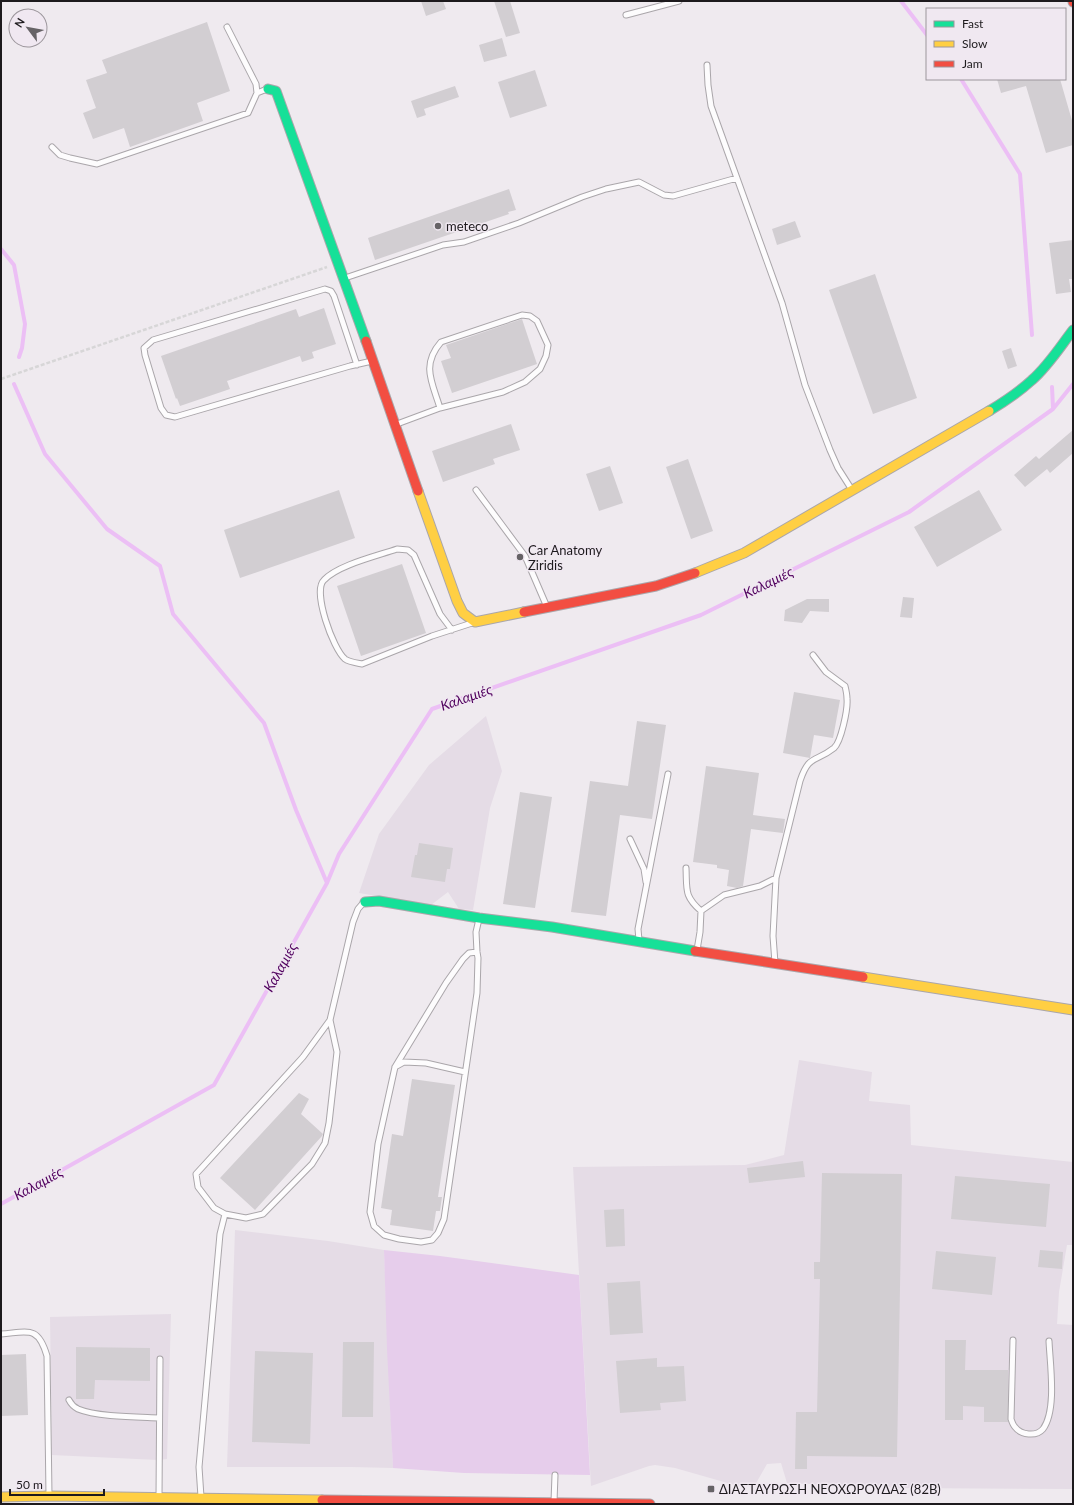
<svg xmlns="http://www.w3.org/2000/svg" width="1074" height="1505" font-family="Lato,sans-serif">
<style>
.built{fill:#e5dce6}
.green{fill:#e6cdeb}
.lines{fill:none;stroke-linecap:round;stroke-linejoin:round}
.stream{stroke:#ecbff5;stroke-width:4}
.building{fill:#d2ced2}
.lane-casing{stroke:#aaa6aa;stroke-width:7}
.fast-casing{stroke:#aaa6aa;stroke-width:11}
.slow-casing{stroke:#aaa6aa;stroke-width:11}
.jam-casing{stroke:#aaa6aa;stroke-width:11}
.path{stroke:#d7d6d7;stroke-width:2.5;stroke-dasharray:4 2;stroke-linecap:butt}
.lane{stroke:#fdfcfd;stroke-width:5}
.fast{stroke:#16e098;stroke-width:9}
.slow{stroke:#ffcf43;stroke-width:9}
.jam{stroke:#f24e42;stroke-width:9}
.poi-dot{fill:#666366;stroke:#f0e8f1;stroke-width:1.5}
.labels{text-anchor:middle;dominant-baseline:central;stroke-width:3;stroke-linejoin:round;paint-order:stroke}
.poi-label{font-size:13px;fill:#1d1a1d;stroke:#f0e8f1;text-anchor:start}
.water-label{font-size:14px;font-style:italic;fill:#50005e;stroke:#f0e8f1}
</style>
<rect width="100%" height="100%" fill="#efeaef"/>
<!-- built -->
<path class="built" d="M486,716L502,771L490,808L473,910L459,909L448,892L431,905L359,893L379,834L429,765Z
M799,1060L872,1072L869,1101L910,1105L911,1145L1073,1162V1245H1067L1059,1292L1057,1324L1073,1325V1489L901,1488L787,1483L781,1463L767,1464L755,1485L738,1486L675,1468L655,1465L649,1466L591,1486L573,1167L745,1165L784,1155Z
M235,1230L328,1241L384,1250L393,1468L352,1467H227Z
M171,1314L167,1459L158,1460L52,1455L50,1317Z"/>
<!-- green -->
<path class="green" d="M384,1250L440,1256L579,1275L590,1475L464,1473L393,1468L387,1349Z"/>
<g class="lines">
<!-- stream -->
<path class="stream" d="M901,1L927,35
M961,79L1020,174L1032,335
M1,249L14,265L25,324L22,348L19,357
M14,384L45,454L107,529L160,566L173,614L264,723L296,810L327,883
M1052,387L1053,408
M1,1204L214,1085L327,883L339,854L432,709L701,615L909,512L1053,409L1073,384"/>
</g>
<!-- building -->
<path class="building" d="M421,1H443L446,9L426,16Z
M494,1H510L520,33L506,37Z
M207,22L230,91L197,103L203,121L130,147L124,128L93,139L83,113L96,108L86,80L107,73L102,60Z
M502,38L507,56L484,62L479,45Z
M535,70L547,106L510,118L498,82Z
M997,79H1060L1073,124V145L1046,153L1026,86L1001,93Z
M455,86L459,97L424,109L426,115L417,118L411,101Z
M509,189L516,210L508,212L509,214L375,260L368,238Z
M795,221L801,237L777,245L772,229Z
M1073,240V279H1069L1071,292L1056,294L1049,243Z
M875,274L917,398L873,414L829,290Z
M324,308L336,344L312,352L314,358L302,362L300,356L227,381L230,389L180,406L177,398L176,399L161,356L296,309L299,317Z
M522,319L537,364L452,393L441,361L451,358L446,345Z
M1011,348L1017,366L1008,369L1002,351Z
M511,424L520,450L493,459L495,464L443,482L432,451Z
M1073,430V453L1050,473L1047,469L1025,487L1014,475L1036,456L1039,459Z
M688,459L713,531L691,539L666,467Z
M610,466L623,503L599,511L586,474Z
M339,490L355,538L240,578L224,530Z
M979,490L1002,530L937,567L914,527Z
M402,564L426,633L361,656L337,586Z
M903,597L914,598L912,618L900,617Z
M807,599H829V612L810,611L802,623L784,621L785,610Z
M794,692L840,700L833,738L814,735L810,758L783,753Z
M637,721L666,725L652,819L620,815L606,916L571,912L590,781L628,786Z
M706,766L759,773L753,815L785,819L783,833L751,829L743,886L737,888L727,886L729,870L717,868V865L693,862Z
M520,792L552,797L535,908L503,904Z
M419,843L453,848L450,869H447L445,882L411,877L415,855H417Z
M412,1079L455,1085L438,1197H442L440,1211H436L433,1231L390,1225L392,1210L381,1208L392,1134L403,1136Z
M299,1093L309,1099L301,1114L323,1134L322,1136L255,1210L220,1178Z
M803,1161L805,1177L749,1183L747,1168Z
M822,1173L902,1174L897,1457L807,1456V1469H795L796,1412H817L820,1279H814V1262H820Z
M955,1176L1050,1184L1046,1227L951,1219Z
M624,1209L625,1246L606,1247L604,1210Z
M1040,1250L1063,1252L1062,1269L1038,1267Z
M936,1251L996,1257L992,1295L932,1289Z
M640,1281L643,1333L610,1335L607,1283Z
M945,1340H966L965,1370H1008V1422H984V1407L963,1406V1420H945Z
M343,1342H374L373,1417H342Z
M76,1347L150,1348V1381L95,1380L94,1399H76Z
M255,1351L313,1353L310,1444L252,1442Z
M26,1354L28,1415L1,1416V1355Z
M657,1358V1367L684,1366L686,1401L660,1403L661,1410L620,1413L616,1361Z"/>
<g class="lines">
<defs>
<path id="lane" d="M626,15L679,1
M227,27L256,84L257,93
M707,65L708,85L711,106L782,303L805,385L830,450L838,468L852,490
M52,147L60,155L70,158L97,164L248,113L257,93L267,89
M345,278L443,245L464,242L519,223L582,197L606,189L639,182L664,195L673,196L737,178
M357,365L334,296L331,291L325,289L153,340L144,348L145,355L161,408L166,415L175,417L350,366L372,361
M397,424L440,408L503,392L525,382L540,369L546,356L548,345L537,321L530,316L522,315L441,342C421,365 432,382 440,408
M476,490L525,556L547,607
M452,630L440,614L414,555L408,550L397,549C377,556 338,565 324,580C312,591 333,649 345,659C349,662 357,663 362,664L432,636L472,623
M630,839L644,869L646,882
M686,868C687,890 684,896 701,911L700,932L697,950
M701,911L724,895L760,886L776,878
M639,940L638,929L668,774
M477,952L469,953L463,959L446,983L395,1067L378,1144L370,1212L374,1226L384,1235L399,1239L421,1242L432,1240L438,1233L444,1219L477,993L478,958L477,952L476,932L479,919
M775,963L773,936L776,878L800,781C809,754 815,763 834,748C841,742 848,709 847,699C847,695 846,690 845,686L826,672L813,655
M330,1020L303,1057L196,1174L198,1187L214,1208L225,1214L246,1218L263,1214L312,1164L325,1143L329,1123L337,1052L330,1020L353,922L358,909L364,902
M395,1067L404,1062L426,1063L465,1072
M1,1334C28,1332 38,1325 47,1356L49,1495
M1013,1340L1011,1419C1012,1422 1013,1425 1015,1427C1021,1435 1036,1437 1043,1429C1057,1410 1050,1364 1049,1341
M69,1400C71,1404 74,1407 78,1409C97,1417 137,1417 159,1418
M159,1497L160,1359
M201,1497L199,1467L220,1234L225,1214
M554,1502L555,1475"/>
<path id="fast" d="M268,89L276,91L366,341
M989,411C1004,402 1019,392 1032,380C1048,366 1060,347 1073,330
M365,902L379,901L479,918L552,927L695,951"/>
<path id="slow" d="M418,491L457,601L463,613L475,622L524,612
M695,573L744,553L989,411
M863,977L1073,1010
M1,1497L49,1496L322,1500"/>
<path id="jam" d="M1073,1V2
M366,341L418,491
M524,612L656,586L695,573
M695,951L863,977
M322,1500L650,1504"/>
</defs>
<!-- lane casing -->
<use href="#lane" class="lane-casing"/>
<!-- fast casing -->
<use href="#fast" class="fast-casing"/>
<!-- slow casing -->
<use href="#slow" class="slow-casing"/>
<!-- jam casing -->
<use href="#jam" class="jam-casing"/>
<!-- path -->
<path class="path" d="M1,379L327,267"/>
<!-- lane -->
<use href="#lane" class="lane"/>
<!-- fast -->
<use href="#fast" class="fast"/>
<!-- slow -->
<use href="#slow" class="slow"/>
<!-- jam -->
<use href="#jam" class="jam"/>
</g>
<!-- markers -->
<g class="poi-dot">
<circle cx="438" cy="226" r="4"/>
<circle cx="520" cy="557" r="4"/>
<rect x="707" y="1485" width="8" height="8" rx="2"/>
</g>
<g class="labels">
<!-- poi labels -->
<g class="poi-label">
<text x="446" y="226">meteco</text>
<text x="528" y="550">Car Anatomy<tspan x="528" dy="15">Ziridis</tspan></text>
<text x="719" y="1489">ΔΙΑΣΤΑΥΡΩΣΗ ΝΕΟΧΩΡΟΥΔΑΣ (82Β)</text>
</g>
<!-- water labels -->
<g class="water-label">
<text transform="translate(768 582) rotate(-26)">Καλαμιές</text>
<text transform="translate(466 697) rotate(-19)">Καλαμιές</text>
<text transform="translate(280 967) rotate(-61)">Καλαμιές</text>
<text transform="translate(38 1183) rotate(-29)">Καλαμιές</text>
</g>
</g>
<!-- border -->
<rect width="1074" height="1505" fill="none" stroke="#1d1a1d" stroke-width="4"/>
<!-- legend -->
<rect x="926" y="8" width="140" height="72" fill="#f0e8f1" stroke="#9c969c"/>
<rect x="934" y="21" width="20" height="6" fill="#16e098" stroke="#9c969c"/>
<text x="962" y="28" font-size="12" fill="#1d1a1d">Fast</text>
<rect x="934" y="41" width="20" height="6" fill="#ffcf43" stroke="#9c969c"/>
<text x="962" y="48" font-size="12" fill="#1d1a1d">Slow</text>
<rect x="934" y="61" width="20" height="6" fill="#f24e42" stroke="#9c969c"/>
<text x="962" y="68" font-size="12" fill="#1d1a1d">Jam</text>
<!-- north arrow -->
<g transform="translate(28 28) rotate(302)"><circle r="19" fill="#f0e8f1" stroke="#9c969c"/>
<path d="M0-3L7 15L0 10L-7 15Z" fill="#666366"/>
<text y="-6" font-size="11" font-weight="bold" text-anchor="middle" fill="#1d1a1d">N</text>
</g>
<!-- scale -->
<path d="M10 1489v6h94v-6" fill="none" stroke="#1d1a1d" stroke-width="2"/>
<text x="16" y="1489" font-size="12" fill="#1d1a1d" stroke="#f0e8f1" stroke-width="3" paint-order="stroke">50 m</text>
</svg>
